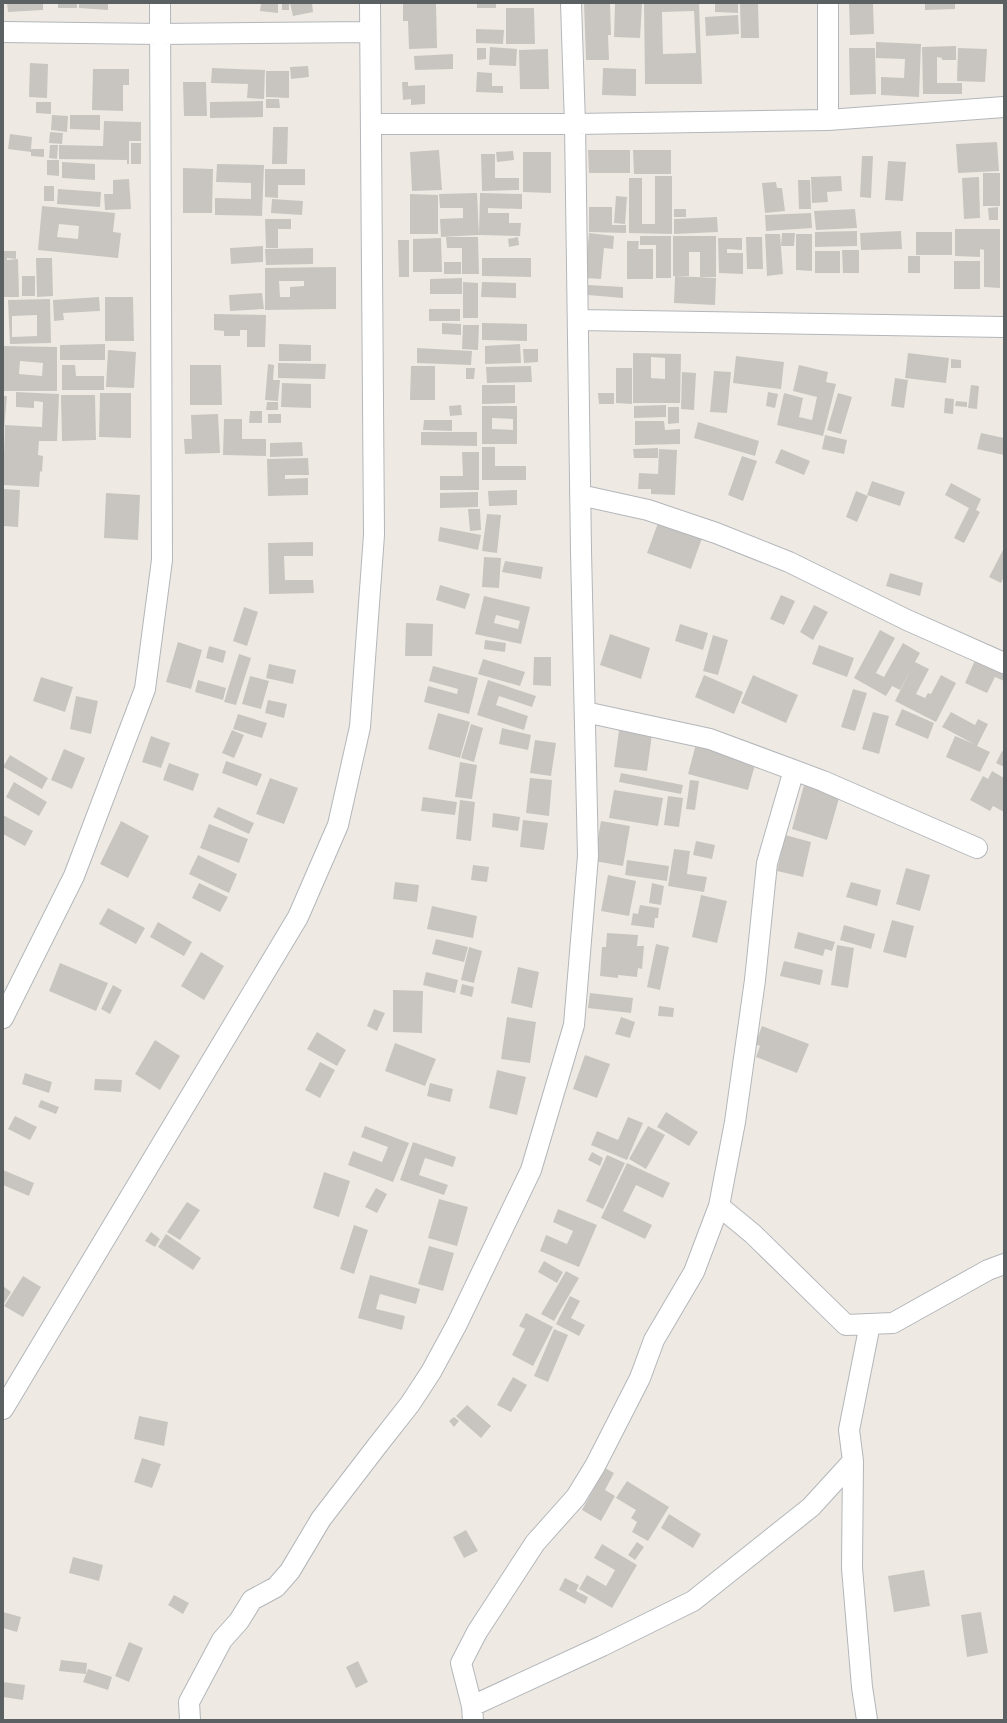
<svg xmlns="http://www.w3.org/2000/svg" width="1007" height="1723" font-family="'DM Sans',sans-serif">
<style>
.building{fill:#c8c5c0;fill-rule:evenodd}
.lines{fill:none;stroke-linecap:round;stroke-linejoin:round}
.street-casing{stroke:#b3b6ba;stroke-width:22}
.street{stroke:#fff;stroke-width:20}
</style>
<rect width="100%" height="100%" fill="#eeeae3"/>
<!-- building -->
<path class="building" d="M7,3H43V10L8,12Z
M58,3H77V8H58Z
M79,3H108V10L79,8Z
M261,3H278V13L260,11Z
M282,3H289V10H282Z
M290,3H312L313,12L293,16Z
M403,3H436L437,48L409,49L408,21H403Z
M477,3H496V8H477Z
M584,3H610L611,35H608L609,60H586Z
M615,3L642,4L640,38L614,37Z
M644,3H699L702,84H645ZM694,11L696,53L663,54L662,12Z
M715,3H738V13L715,12Z
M740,3H758L759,38H741Z
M849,3H873L874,34L850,35Z
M925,3H955V9L925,10Z
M506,8H534L535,44H506Z
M738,15L739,34L706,36L705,17Z
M476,29L504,30L503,44L476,43Z
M876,42L921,44L919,97L881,95V77L904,78L905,59L876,58Z
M956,46V60H942V58L937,57V83H962V94H923L922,47Z
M490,47L517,49L516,66L489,65Z
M477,48H486V59L477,60Z
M849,48H875L876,94L850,95Z
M958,48L987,49L985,82L957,81Z
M548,49L549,89H520L519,50Z
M453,54V69L415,70L414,56Z
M30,63L48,64L47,98L29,97Z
M308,66L309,77L291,79L290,67Z
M212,68L265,70L264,99L247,98L248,84L211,83Z
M603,68L636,69V96L602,95Z
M93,69H129V85H123V111L92,110Z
M266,71H289V98L266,97Z
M477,72L492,73V86H503V93L476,92Z
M183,82H206L207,116H184Z
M402,82H408V86L425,85V104L411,105V99L403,100Z
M266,99H279L280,108H266Z
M263,101V117L210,118V102Z
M36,102H51V114L36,113Z
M52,115L68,116L67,132L51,130Z
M70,115H100V130L70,129Z
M104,121L141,122V141H129V164H127V160L59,159V145L103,146Z
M273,127H288L287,164H272Z
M50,132L63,133L62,144L49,143Z
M10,134L32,137L31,149H44V157L31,156V152L8,149Z
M997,142L999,171L958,173L956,144Z
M131,143H141V164H131Z
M50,145H58L57,159L49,158Z
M439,150L442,190L412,191L410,152Z
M588,150H630V173H589Z
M633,150H671V174H634Z
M513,151L514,160L497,162L496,152Z
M523,152H551V193L523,192Z
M481,154H495V178H519V190L482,191Z
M862,156H873L871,198L860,197Z
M47,160H59V176L47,175Z
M888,161L906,162L903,201L885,200Z
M62,162L95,164V180L62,178Z
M217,164L264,165L262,216L215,215V198L251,199V183L216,182Z
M183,168L213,169L212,213H183Z
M265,169H305V185H278V198L265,197Z
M983,173H1000V206H983Z
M655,176H672V234L629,233V178H642V224H655Z
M841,176L842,191L827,192L828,202L812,203L811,177Z
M979,177L980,218L964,219L962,178Z
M129,179L131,209L105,210L104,194H113V180Z
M798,180H810L811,209H799Z
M776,182L777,188H782L785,211L765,213L762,183Z
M44,186H54V201H44Z
M58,189L101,192L100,207L57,204Z
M477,193L479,235L441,237L440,219L463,218V208H440L439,194Z
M480,193L522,194V209L488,208V213H509V223H521L520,236L479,235Z
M410,194L438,195V234H410Z
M616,196L627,197L625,224L614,223Z
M272,199L303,201L302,215L271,213Z
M42,206L115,213L113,232L121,233L118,258L38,250ZM59,224L79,226L78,239L57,237Z
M589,207H612V225H626V233L589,232Z
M998,207V220H989L988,208Z
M674,209H686V217H674Z
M855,209L857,228L816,230L814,211Z
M811,213L812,228L766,231L765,215Z
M717,217L718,232L674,234V219Z
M265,219H291V229H278V248H266Z
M955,229H1000V288L984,287V250L980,249V257L955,256Z
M857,231V246L815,247V232Z
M901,231L902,249L861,250L860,233Z
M916,232H952V255H916Z
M589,233L614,236L613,249L604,248L601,279L585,278Z
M782,233H795L794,246H781Z
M765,234H780L783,274L767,276Z
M796,234H812V271L796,270Z
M640,236H671V278H656V245H640Z
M673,236H716V277H700V252H689V276H673Z
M446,237H478L479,274H462V248H447Z
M518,237L519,245L509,247L508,239Z
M746,237H762L763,269H747Z
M441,238L442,272H413V239Z
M718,238H742V250L727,249V253H743V274L719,273Z
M398,240H409V277H399Z
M627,241H639L638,249H653V279H627Z
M263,246V262L231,264L230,248Z
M313,248V264L266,265L265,249Z
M842,250H859V273H843Z
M3,251H16V259L7,258V260L18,259L19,297H3Z
M815,251H840V273H815Z
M908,256H920V273H908Z
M36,258H52L53,296L37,297Z
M482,258H531V277L482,276Z
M954,261H980V289H954Z
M444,262H461V274H444Z
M336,267V309L265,310V268ZM279,281H304V286L290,287V297H280Z
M22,276H35V296H22Z
M675,276L716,278L715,305L674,303Z
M462,278V294H430V279Z
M463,282L478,283V318H463Z
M482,282L516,283V298L481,297Z
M588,285L623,287V298L588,295Z
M262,293L264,309L230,311L229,295Z
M99,297L100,311L63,313L64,320L54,321L53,300Z
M105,297H133L134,341H105Z
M50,299L51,343L10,344L8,300ZM37,315V336L12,337V316Z
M429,309H460V321H429Z
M214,314L266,315L265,347H247V330H240V336H224V331L214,330Z
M442,323L461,324V335L442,334Z
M482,323L527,324V341L482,340Z
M463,325H479L478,350L462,349Z
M105,344V360H60V345Z
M279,344L311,345V361H279Z
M520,344L521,363L485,364V346Z
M3,346L57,347V391H3ZM20,361L43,363L42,376L19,374Z
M417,348L472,351L471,365L417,363Z
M523,349H538V362L524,363Z
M108,350L136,352L134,388L106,387Z
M633,353L681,354L680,403H633ZM651,357L665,358V379L651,378Z
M908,353L949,358L946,383L905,378Z
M736,356L784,362L781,389L733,383Z
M951,359L961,360V368H951Z
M278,363L326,364L325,379L278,378Z
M268,364L274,365L273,380H280L278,401L265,400Z
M62,365H75L76,376H104V390H62Z
M190,365H221L222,405H190Z
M799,365L828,372L826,382L836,384L823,436L777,425L784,393L803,398L799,417L812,420L817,397L793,391Z
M411,366H435V400H410Z
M531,366L532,382L487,383L486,367Z
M466,368H475L474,379H466Z
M616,368H632V404L616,403Z
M714,371L731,372L727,413L710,412Z
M682,372L696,373L694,410L681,409Z
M895,378L908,380L904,408L891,406Z
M282,383L311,384V408L281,407Z
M482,385H515V403L482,404Z
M971,385L979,386L977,409L968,408Z
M16,392L59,394L57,441H39L38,455L43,456L42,472L40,471L39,487L3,485L5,425L42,427L43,402L34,401V408L16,407Z
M768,392L778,394L775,408L766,406Z
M100,393H131V438L99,437Z
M598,393H614V404H599Z
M838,393L852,397L841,434L827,430Z
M61,395H95L96,440L62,441Z
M3,396H7L4,430H3Z
M945,398L954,399L953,414L944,413Z
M956,401L967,402V407L955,406Z
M267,402H278V410H266Z
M461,405L462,415L450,416L449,406Z
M666,405V417L634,418V406Z
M482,406H517V444H482ZM492,418L513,419V430L492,429Z
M668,407H679V423L668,424Z
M250,411H262V423H249Z
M218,414L220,453L185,454L184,439H192L191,415Z
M268,414H281V423H268Z
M224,419H242V439H266V456L223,455Z
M424,420H452V431L423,430Z
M635,421H664L665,430L680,429V444L635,445Z
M698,422L759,441L755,456L694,438Z
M421,432H477V446L421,445Z
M981,433L1004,438V455L977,449Z
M825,435L847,440L844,454L822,449Z
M302,442L303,456L270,457V443Z
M482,447H495V466H526V480H482Z
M658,448V458H634L633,449Z
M659,449L677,450L675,495L651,494V489H638L639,473L658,474Z
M781,449L810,461L804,475L775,463Z
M462,452H479V490H440V476H463Z
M742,456L757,461L743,501L728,495Z
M308,458L309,475H285V479L308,478V495L268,496L267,459Z
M872,481L905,492L900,506L867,495Z
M951,483L981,499L976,510L980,512L964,543L954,538L969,508L945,495Z
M3,489L20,490L18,527L3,526Z
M517,490V505L489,506L488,491Z
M856,491L868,496L857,522L846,517Z
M478,492V507L440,508V493Z
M106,493L140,495L138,540L104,538Z
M468,509H480L481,530L470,531Z
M487,514L501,515L497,553L482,551Z
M658,523L702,538L691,569L647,553Z
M440,527L481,535L478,550L438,541Z
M313,542V556H284L285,580H313L314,593L269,594L268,543Z
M1004,548V577L1001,583L989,577Z
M484,557L501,558L499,588L482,587Z
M505,561L543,567L541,579L502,572Z
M890,573L923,583L920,596L886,586Z
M440,585L470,594L465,609L436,600Z
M781,595L795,601L784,625L770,619Z
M484,596L530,607L521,644L475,634ZM496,615L520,621L518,629L494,623Z
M814,605L828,612L813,640L800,632Z
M244,607L258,612L247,646L233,641Z
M406,623L433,624L432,656H405Z
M680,624L708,633L703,650L675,641Z
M880,630L895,638L876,673L884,677L903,643L920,653L915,662L929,669L916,694L925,698L928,693L931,694L941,675L956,683L936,722L895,701L912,667L900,690L892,686L886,696L854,678Z
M610,634L650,648L641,679L600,665Z
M713,635L728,640L718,675L703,671Z
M485,640L506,643L505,652L484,649Z
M178,642L202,650L191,689L166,682Z
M819,645L854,658L847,677L812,664Z
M209,646L226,651L223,663L206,658Z
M239,654L251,658L236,705L224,702Z
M534,657H551V686L533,685Z
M976,658L1004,671V681L995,677L987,693L965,683Z
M483,659L525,672L520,686L478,674Z
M269,664L296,670L293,684L266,678Z
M433,666L478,678L469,714L424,702L428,686L457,694L458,689L429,681Z
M704,675L743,692L734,714L695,697Z
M753,675L798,695L786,723L741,703Z
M250,676L269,681L261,709L242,704Z
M41,677L73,687L65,712L33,701Z
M198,680L226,688L223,700L195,692Z
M488,680L536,696L532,707L499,696L496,705L528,716L524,730L477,715Z
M853,689L867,693L855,731L841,727Z
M76,696L98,701L91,734L70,729Z
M268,700L287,704L284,718L265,713Z
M902,709L934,723L928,739L895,725Z
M873,712L889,716L879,754L862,749Z
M951,712L975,725L978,719L988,724L977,746L990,752L980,772L946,757L955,736L974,744L942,727Z
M438,713L470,722L460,758L428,749Z
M238,714L267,723L262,738L233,729Z
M471,724L483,728L474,762L461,758Z
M502,728L531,735L528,750L499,744Z
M232,730L244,735L234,758L222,753Z
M619,730L652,734L647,771L614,767Z
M151,736L170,743L161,768L142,762Z
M535,740L556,743L551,776L530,773Z
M696,744L756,761L748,790L688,774Z
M64,749L85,758L72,789L51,780Z
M1002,751L1004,752V767L996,763Z
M10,755L48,778L42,789L3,767Z
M226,761L262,774L257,786L222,773Z
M460,762L477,765L472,799L455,797Z
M169,763L199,774L193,791L163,780Z
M992,771L1004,778V812L993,806L990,811L970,800L983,776L988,779Z
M621,773L683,785L681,794L619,782Z
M270,778L298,788L284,824L256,814Z
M530,778L552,780L549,816L526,813Z
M690,780L699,781L695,810L686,809Z
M14,782L47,802L39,816L6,797Z
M804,785L840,795L827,840L792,829Z
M614,790L663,798L658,826L609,818Z
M668,796L683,798L679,827L664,825Z
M423,797L457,802L455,815L421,811Z
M460,800L475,802L471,841L456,839Z
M218,807L254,823L249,834L213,817Z
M493,813L520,817L518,831L492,827Z
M3,815L33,831L25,846L3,834Z
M523,820L548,823L544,850L520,847Z
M121,821L149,836L128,878L100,864Z
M601,821L630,826L623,866L594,861Z
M209,824L248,839L239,863L200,848Z
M785,835L811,842L803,877L777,871Z
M696,841L715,845L712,859L693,855Z
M674,849L690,851L687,874L707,877L704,892L668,886Z
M198,855L237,874L229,893L189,874Z
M627,860L669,866L667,881L625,875Z
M473,865L489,867L487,882L471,880Z
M906,868L930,875L920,911L896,904Z
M608,875L636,881L629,916L601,911Z
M395,882L419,885L417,902L393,899Z
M851,882L881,890L877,906L846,897Z
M199,883L228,897L220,912L192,898Z
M652,883L664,886L661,905L649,903Z
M701,895L727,901L717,943L692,937Z
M640,905L659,908L658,918H655L654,928L631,925L633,913L638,914Z
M432,906L477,916L473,938L427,929Z
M108,908L145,928L136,944L99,924Z
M892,920L914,926L906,958L883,952Z
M158,922L192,942L184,956L150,937Z
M844,925L875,934L871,949L840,940Z
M798,932L835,942L832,951L825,949L823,956L794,948Z
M607,933L638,935L637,946H644L642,969L638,968L637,977L618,975V978L600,976L602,947H606Z
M436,939L468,947L464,962L432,954Z
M656,944L669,947L660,990L647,987Z
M837,945L854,948L848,988L831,985Z
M469,947L482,951L474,983L461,980Z
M201,952L224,966L204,1000L181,986Z
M784,961L823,970L820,985L780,976Z
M60,963L108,983L96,1011L49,991Z
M518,967L539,972L532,1008L511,1003Z
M426,972L458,980L455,993L423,985Z
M462,984L474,987L472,997L460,994Z
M113,985L122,990L110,1014L101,1009Z
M393,990L423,991L422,1033L393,1032Z
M590,993L633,998L631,1013L588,1008Z
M659,1006L674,1008L673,1017L658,1016Z
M374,1009L385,1013L377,1031L367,1026Z
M507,1017L536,1022L530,1063L501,1059Z
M621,1017L635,1022L630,1038L615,1034Z
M762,1026L809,1044L797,1073L756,1057L760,1046L755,1044Z
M317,1032L346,1050L337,1066L307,1049Z
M155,1040L180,1056L160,1090L135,1074Z
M395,1043L436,1059L425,1086L385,1071Z
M585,1055L610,1064L597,1098L573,1089Z
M320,1062L335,1070L320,1098L305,1090Z
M497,1070L526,1077L517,1115L489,1108Z
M25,1073L52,1082L49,1093L22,1084Z
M95,1079L122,1080L121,1092L94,1090Z
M430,1083L453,1089L450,1102L427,1096Z
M41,1100L59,1107L56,1114L38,1107Z
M666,1112L698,1132L689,1146L657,1127Z
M15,1116L37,1127L30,1140L8,1129Z
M628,1117L643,1123L627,1160L591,1145L597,1131L618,1140Z
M365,1126L409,1143L393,1182L348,1165L353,1151L382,1162L388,1147L361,1137Z
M648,1126L665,1135L646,1169L629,1159Z
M413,1142L456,1157L453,1167L425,1158L419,1175L448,1185L444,1195L400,1180Z
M592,1152L603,1158L600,1166L588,1160Z
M607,1155L625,1163L603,1209L586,1201Z
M627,1163L670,1183L663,1198L636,1185L623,1211L652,1225L645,1239L601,1218Z
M3,1170L34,1183L29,1196L3,1185Z
M324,1172L350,1181L339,1217L313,1208Z
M376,1188L387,1194L377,1213L365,1207Z
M439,1199L468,1207L457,1246L428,1238Z
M187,1202L200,1210L180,1240L167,1232Z
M558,1209L597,1225L579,1267L540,1251L546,1235L567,1244L573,1231L553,1222Z
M354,1225L368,1230L354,1274L340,1269Z
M151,1232L160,1239L155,1247L145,1241Z
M166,1234L201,1258L193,1270L158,1247Z
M429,1246L454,1253L443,1291L418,1284Z
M544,1261L563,1272L557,1283L538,1272Z
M566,1271L579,1278L554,1321L541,1314Z
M370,1275L420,1289L416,1304L380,1294L376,1309L405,1316L402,1330L358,1318Z
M23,1276L41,1287L23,1317L4,1306Z
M3,1286L11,1292L3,1305Z
M570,1296L580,1301L571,1318L585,1325L579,1336L556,1324Z
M526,1313L553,1327L533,1366L512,1355L525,1329L519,1326Z
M554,1329L568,1335L548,1382L534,1376Z
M513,1377L527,1385L511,1412L497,1405Z
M467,1405L491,1426L481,1438L456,1416Z
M139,1416L168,1422L164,1446L134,1439Z
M454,1417L459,1421L454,1427L449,1421Z
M142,1458L161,1464L152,1488L134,1482Z
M605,1468L614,1473L605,1490L615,1496L601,1521L582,1510Z
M627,1481L669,1507L648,1541L632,1532L637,1522L631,1518L636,1510L616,1498Z
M669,1514L701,1534L693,1548L661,1528Z
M466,1530L478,1551L464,1558L453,1537Z
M637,1542L644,1547L635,1560L628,1555Z
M602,1544L637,1565L612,1608L579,1589L587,1575L606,1586L615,1570L594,1558Z
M73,1557L103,1565L99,1581L69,1573Z
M924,1570L930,1606L894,1612L888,1576Z
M565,1578L579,1585L576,1591L588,1597L585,1604L559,1590Z
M174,1595L189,1603L183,1614L168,1605Z
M3,1612L21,1617L17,1632L3,1628Z
M981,1612L988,1653L967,1657L961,1615Z
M129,1642L143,1648L129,1682L115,1676Z
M61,1660L87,1663L86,1674L59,1671Z
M358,1661L368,1682L356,1688L346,1667Z
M88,1669L112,1677L108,1690L83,1682Z
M3,1682L25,1685L23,1700L3,1697Z"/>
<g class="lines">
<defs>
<path id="street" d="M3,32L160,34L370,32
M828,120V3
M371,124H575L828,120L1004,107
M578,320L1004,327
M580,495L648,510L716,533L789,562L907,620L1004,663
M585,712L710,739L823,781L977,848
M3,1018L74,876L145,689L162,560L160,3
M719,1206L753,1234L846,1325L893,1323L988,1270L1004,1264
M3,1409L298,917L338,825L360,727L374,535L370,3
M472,1706L461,1663L477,1632L535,1543L576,1497L595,1466L640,1378L654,1340L694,1272L719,1206L735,1122L755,980L767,863L794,770
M190,1720L189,1702L222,1640L239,1621L252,1600L276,1587L290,1571L321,1519L377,1446L410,1404L431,1372L457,1324L531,1170L574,1025L588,856L581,551L575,124L571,3
M473,1720L472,1706L602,1646L693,1601L811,1507L853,1461
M867,1720L862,1687L852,1568L853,1461L849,1430L870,1324"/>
</defs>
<!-- street casing -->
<use href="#street" class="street-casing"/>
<!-- street -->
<use href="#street" class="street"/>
</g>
<!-- border -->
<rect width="1007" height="1723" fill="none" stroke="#5b6063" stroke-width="8"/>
</svg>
